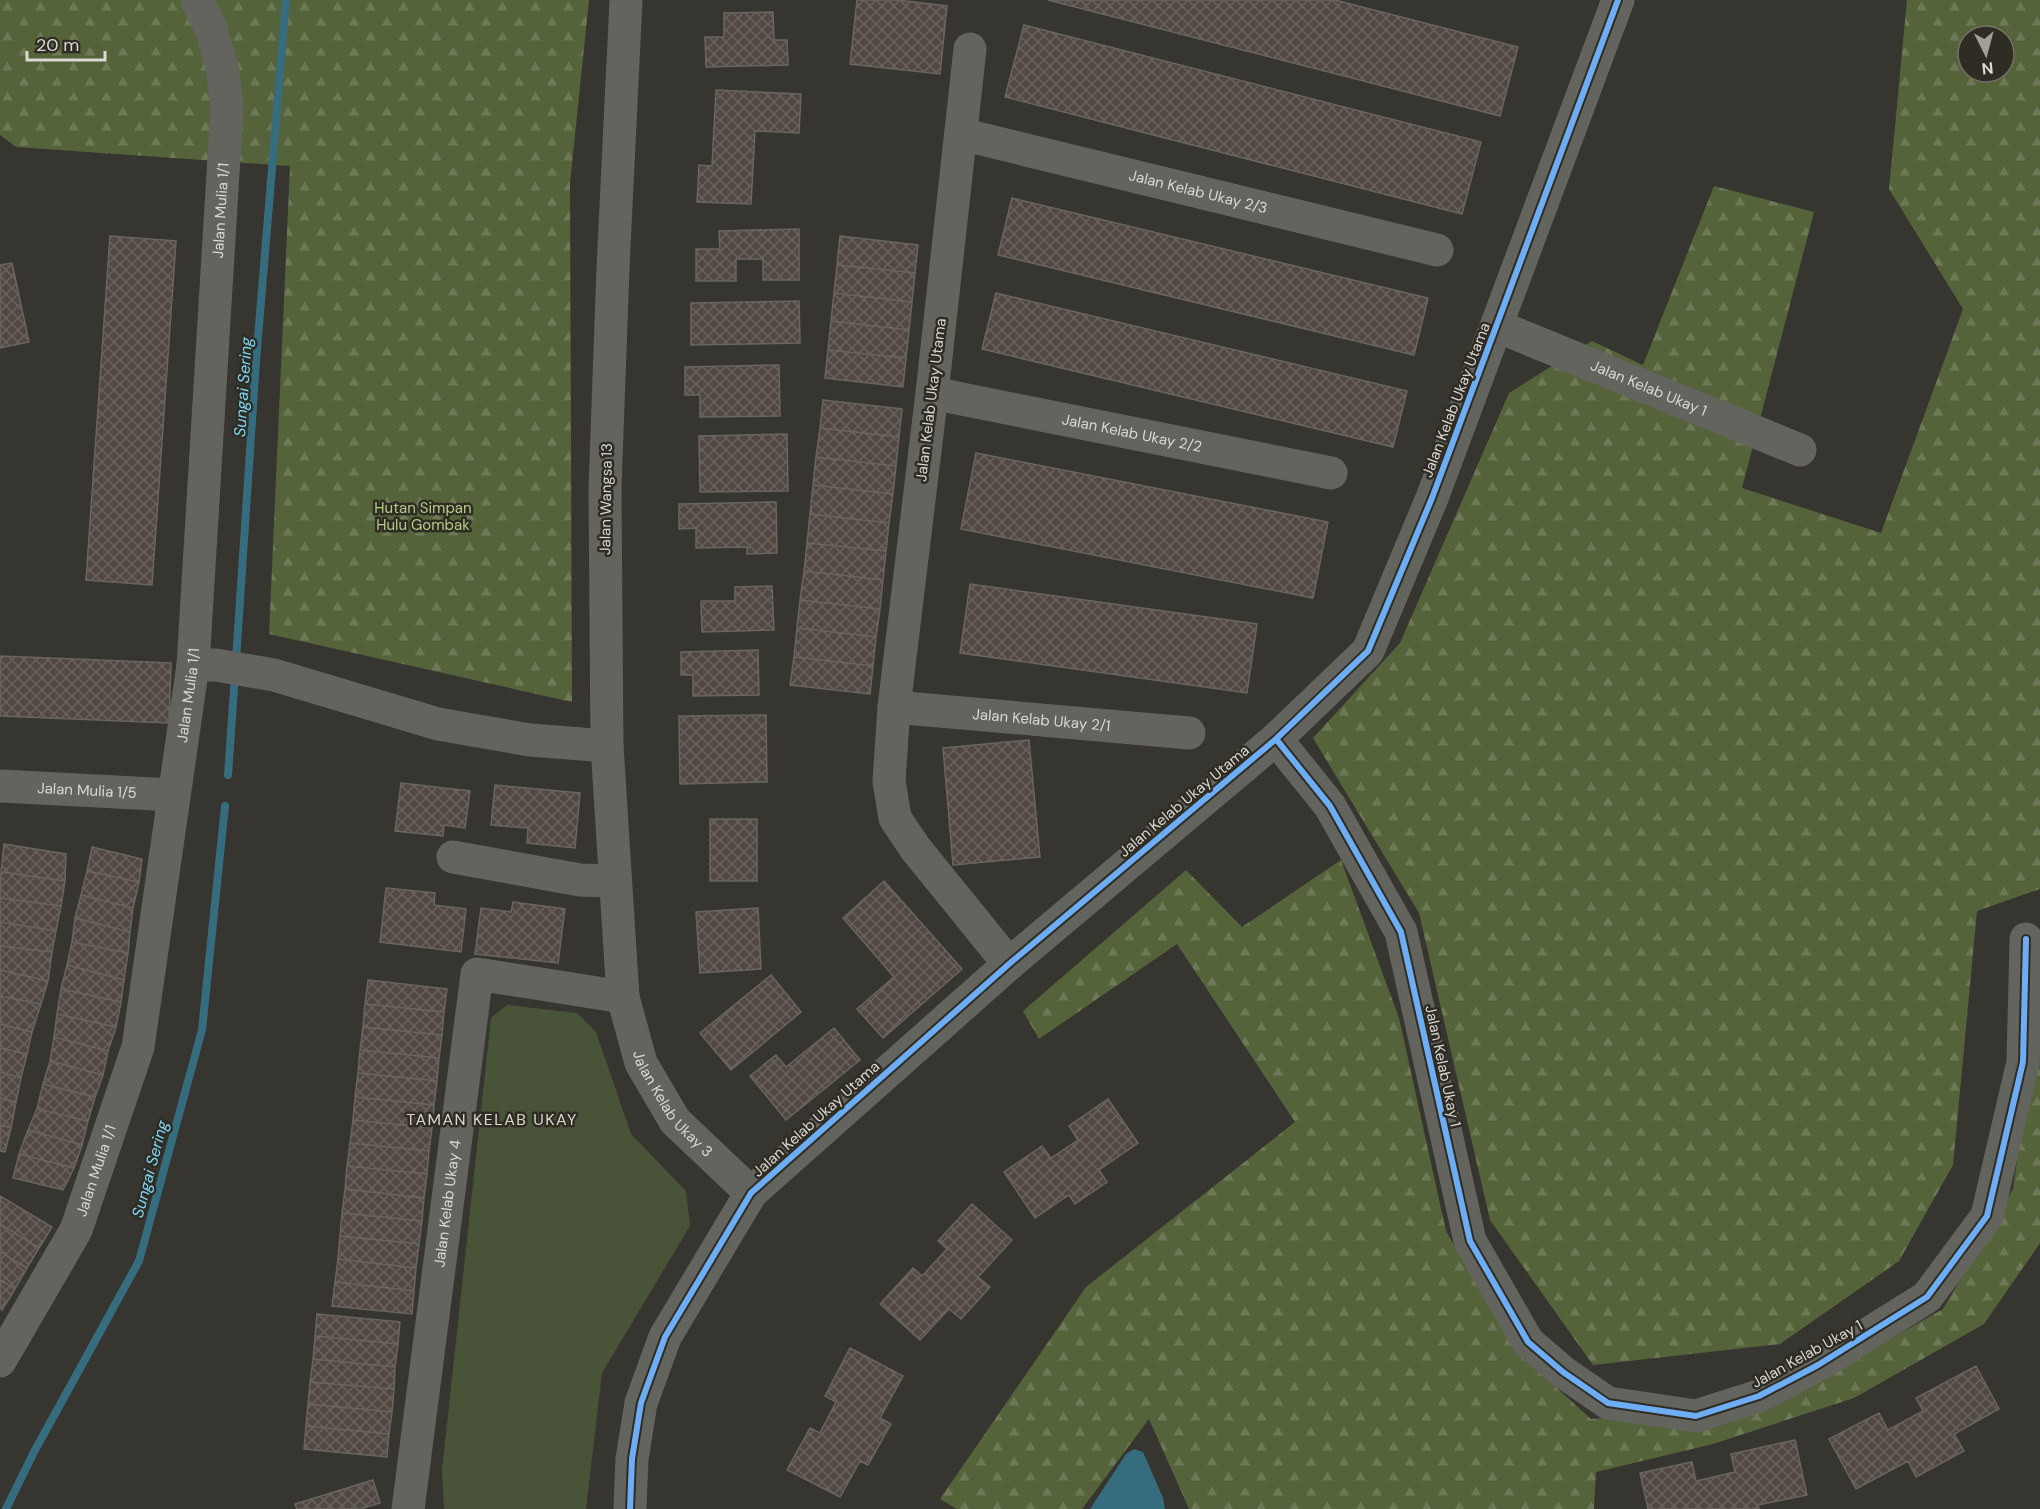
<svg xmlns="http://www.w3.org/2000/svg" width="2040" height="1509" font-family="'DM Sans',sans-serif">
<style>
.forest{fill:url(#forest-firs);fill-rule:evenodd}
.park{fill:#495337}
.water{fill:#356c7e}
.lines{fill:none;stroke-linecap:round;stroke-linejoin:round}
.stream{stroke:#356c7e;stroke-width:8}
.building{fill:url(#building-cross-hatch);stroke:#686562;stroke-width:1.5}
.minor{stroke:#63645d;stroke-width:33}
.cycleway-casing{stroke:#2f2c24;stroke-width:10}
.cycleway{stroke:#6dadf4;stroke-width:6}
.labels{text-anchor:middle;dominant-baseline:central;stroke-width:5;stroke-linejoin:round;paint-order:stroke}
.street-label{font-size:15px;fill:#dad8d3;stroke:#2f2c24}
.park-label{font-size:15px;fill:#b3cd85;stroke:#2f2c24}
.water-label{font-size:16px;font-style:italic;fill:#7dd9fb;stroke:#2f2c24}
.neighbourhood-label{font-size:16px;letter-spacing:1.5px;fill:#dcd8cd;stroke:#2f2c24}
</style>
<defs>
<pattern id="forest-firs" width="22" height="20" patternUnits="userSpaceOnUse" patternTransform="scale(1.5)"><rect width="22" height="20" fill="#55633a"/><path d="M5 1l3.5 6h-7zM16 11l3.5 6h-7z" fill="#6d7956"/></pattern>
<pattern id="building-cross-hatch" width="8" height="8" patternUnits="userSpaceOnUse" patternTransform="scale(1.5)"><rect width="8" height="8" fill="#524842"/><path d="M0 0l8 8M0 8l8-8" fill="none" stroke="#6a625c"/></pattern>
</defs>
<rect width="100%" height="100%" fill="#363530"/>
<!-- forest -->
<path class="forest" d="M0,0H589L570,183L572,702L269,634L290,166L16,147L0,135Z
M1907,0H2040V889L1977,911L1953,1165L1899,1261L1780,1344L1593,1365L1490,1220L1419,913L1313,738L1400,643L1509,393L1592,341L1643,365L1714,186L1814,212L1742,488L1881,533L1963,309L1889,189ZM1968,36H2004V72H1968Z
M1341,860L1399,1018L1446,1231L1514,1349L1591,1419L1779,1402L1943,1309L2013,1189L2040,995V1243L1984,1324L1854,1398L1713,1444L1596,1472L1594,1509H1189L1149,1419L1082,1509H957L940,1499L1086,1287L1295,1122L1177,944L1039,1039L1023,1011L1186,870L1242,927Z"/>
<!-- park -->
<path class="park" d="M507,1005L577,1013L596,1032L631,1134L686,1191L690,1226L602,1373L586,1509H444L442,1470L491,1018Z"/>
<!-- water -->
<path class="water" d="M1134,1449L1143,1452L1163,1498L1165,1509H1090L1126,1454Z"/>
<g class="lines">
<!-- stream -->
<path class="stream" d="M236,660L256,361L286,0
M228,775L235,675
M6,1509L34,1452L139,1261L202,1030L225,806"/>
</g>
<!-- building -->
<path class="building" d="M857,0H898L947,6L940,74L850,64Z
M1048,0H1335L1518,47L1500,116Z
M773,12L774,40H787L788,65L706,67L705,37H724V13Z
M1024,25L1481,142L1462,214L1005,97Z
M716,90L801,94L799,133L755,131L751,204L697,202L699,165L712,166Z
M1012,198L1428,298L1414,355L998,255Z
M799,229V280H763V259H736V281H696V249H720L719,231Z
M110,236L176,241L152,585L86,580Z
M840,236L918,245L915,273L837,265Z
M12,263L29,342L0,348V265Z
M837,265L915,273L912,302L834,293Z
M834,293L912,302L909,330L831,321Z
M996,293L1407,391L1393,447L982,349Z
M799,301L800,343L691,345V303Z
M831,321L909,330L906,358L828,350Z
M828,350L906,358L903,387L825,378Z
M779,365L780,416L700,417V395H685V367Z
M823,400L902,409L899,437L820,428Z
M820,428L899,437L896,466L816,457Z
M787,434L788,491L700,492L699,436Z
M976,453L1328,522L1313,598L961,529Z
M816,457L896,466L893,494L813,485Z
M813,485L893,494L889,523L810,514Z
M776,502L777,553L747,554V547L696,548V528L679,529V504Z
M810,514L889,523L886,551L807,543Z
M807,543L886,551L883,580L804,571Z
M804,571L883,580L880,609L800,600Z
M970,584L1257,624L1247,693L960,653Z
M772,586L774,630L702,632L701,601H735V587Z
M800,600L880,609L876,637L797,628Z
M797,628L876,637L873,666L794,657Z
M758,650L759,695L693,696V675H681V652Z
M0,656L171,663L169,723L0,716Z
M794,657L873,666L870,694L790,685Z
M766,715L767,782L680,784L679,716Z
M1029,740L1040,857L953,865L943,748Z
M401,783L470,791L465,828L444,825L443,836L395,831Z
M495,785L580,793L575,848L527,843L528,828L491,825Z
M710,819H757V881H710Z
M4,844L66,854L65,881L1,872Z
M92,847L142,859L139,882L87,871Z
M87,871L139,882L133,908L81,895Z
M1,872L65,881L61,906L0,898Z
M884,881L962,969L883,1038L857,1009L894,977L843,918Z
M386,888L435,893L434,905L466,909L461,952L380,942Z
M81,895L133,908L130,932L75,918Z
M0,898L61,906L56,931L0,922Z
M513,902L565,909L558,963L475,954L481,908L511,912Z
M758,908L761,969L700,973L696,912Z
M75,918L130,932L128,953L72,942Z
M0,922L56,931L52,952L0,946Z
M72,942L128,953L124,980L67,965Z
M0,946L52,952L48,981L0,970Z
M67,965L124,980L121,1002L61,989Z
M0,970L48,981L41,1004L0,996Z
M771,975L801,1012L731,1070L700,1033Z
M368,980L447,989L444,1012L365,1004Z
M61,989L121,1002L116,1027L57,1014Z
M0,996L41,1004L32,1032L0,1024Z
M365,1004L444,1012L442,1035L363,1027Z
M57,1014L116,1027L108,1051L54,1037Z
M0,1024L32,1032L27,1054L0,1048Z
M363,1027L442,1035L439,1058L360,1050Z
M834,1028L860,1060L786,1120L750,1076L776,1055L786,1067Z
M54,1037L108,1051L103,1075L50,1061Z
M0,1048L27,1054L21,1078L0,1072Z
M360,1050L439,1058L437,1081L358,1073Z
M50,1061L103,1075L95,1097L43,1084Z
M0,1072L21,1078L16,1102L0,1098Z
M358,1073L437,1081L434,1105L355,1097Z
M43,1084L95,1097L88,1121L37,1109Z
M355,1097L434,1105L432,1128L353,1120Z
M0,1098L16,1102L11,1128L0,1125Z
M1108,1099L1138,1143L1099,1170L1107,1182L1075,1204L1069,1195L1035,1218L1004,1172L1042,1146L1051,1158L1078,1140L1069,1126Z
M37,1109L88,1121L82,1145L28,1130Z
M353,1120L432,1128L429,1151L350,1143Z
M0,1125L11,1128L5,1152L0,1151Z
M28,1130L82,1145L74,1168L19,1154Z
M350,1143L429,1151L427,1174L347,1166Z
M19,1154L74,1168L63,1190L13,1178Z
M347,1166L427,1174L424,1198L345,1189Z
M345,1189L424,1198L422,1221L342,1213Z
M0,1196L52,1227L39,1248L0,1224Z
M972,1204L1012,1240L978,1277L990,1287L961,1319L949,1309L920,1340L880,1304L913,1268L922,1276L947,1249L938,1241Z
M342,1213L422,1221L419,1244L340,1236Z
M0,1224L39,1248L27,1268L0,1252Z
M340,1236L419,1244L416,1268L338,1259Z
M0,1252L27,1268L15,1289L0,1280Z
M338,1259L416,1268L414,1291L335,1282Z
M0,1280L15,1289L2,1310L0,1308Z
M335,1282L414,1291L412,1314L332,1306Z
M317,1314L400,1322L398,1344L315,1336Z
M315,1336L398,1344L395,1367L313,1359Z
M850,1348L903,1376L880,1418L891,1424L868,1465L860,1461L840,1497L787,1470L810,1428L820,1433L836,1402L825,1396Z
M313,1359L395,1367L394,1389L310,1382Z
M1976,1366L1999,1409L1954,1434L1964,1451L1916,1477L1908,1461L1856,1489L1829,1439L1879,1413L1888,1430L1923,1411L1916,1398Z
M310,1382L394,1389L392,1412L308,1404Z
M308,1404L392,1412L389,1434L306,1426Z
M306,1426L389,1434L387,1457L304,1449Z
M1795,1440L1807,1495L1758,1505L1759,1509H1648L1640,1473L1692,1462L1696,1481L1735,1472L1731,1454Z
M373,1480L380,1503L360,1509H297L295,1504Z"/>
<g class="lines">
<!-- minor -->
<g class="minor">
<path id="s1" d="M626,0L613,268L605,488L607,746L623,997L641,1063L675,1121L751,1193"/>
<path d="M970,49L932,393L894,707L889,781L895,818L915,848L1009,964"/>
<path id="s2" d="M961,134L1437,250"/>
<path id="s3" d="M1497,326L1800,450"/>
<path id="s4" d="M932,393L1331,473"/>
<path d="M193,665H216L274,675L438,724L530,740L607,746"/>
<path id="s5" d="M894,707L1189,733"/>
<path d="M1276,739L1330,806L1401,932L1470,1241L1528,1342L1563,1372L1608,1403L1696,1416L1759,1396L1818,1365L1927,1297L1987,1216L2023,1062L2026,939"/>
<path id="s6" d="M0,786L174,795"/>
<path d="M453,857L580,880L615,881"/>
<path id="s7" d="M0,1361L76,1230L138,1047L193,665L227,108L222,67L211,29L197,0"/>
<path id="s8" d="M408,1509L477,974L623,997"/>
<path d="M630,1509L632,1459L641,1403L665,1337L751,1193L1009,964L1276,739L1368,651L1432,498L1618,0"/>
</g>
<defs>
<path id="cycleway" d="M1276,739L1330,806L1401,932L1470,1241L1528,1342L1563,1372L1608,1403L1696,1416L1759,1396L1818,1365L1927,1297L1987,1216L2023,1062L2026,939
M630,1509L632,1459L641,1403L665,1337L751,1193L1009,964L1276,739L1368,651L1432,498L1618,0"/>
</defs>
<!-- cycleway casing -->
<use href="#cycleway" class="cycleway-casing"/>
<!-- cycleway -->
<use href="#cycleway" class="cycleway"/>
</g>
<g class="labels">
<!-- street labels -->
<g class="street-label">
<text stroke="none"><textPath href="#s2" startOffset="244">Jalan Kelab Ukay 2/3</textPath></text>
<text stroke="none"><textPath href="#s7" startOffset="1186">Jalan Mulia 1/1</textPath></text>
<text stroke="none"><textPath href="#s3" startOffset="164">Jalan Kelab Ukay 1</textPath></text>
<text transform="translate(931 400) rotate(-83)">Jalan Kelab Ukay Utama</text>
<text transform="translate(1456 400) rotate(-69)">Jalan Kelab Ukay Utama</text>
<text stroke="none"><textPath href="#s4" startOffset="204">Jalan Kelab Ukay 2/2</textPath></text>
<text transform="translate(606 499) rotate(-89)">Jalan Wangsa 13</text>
<text stroke="none"><textPath href="#s7" startOffset="700">Jalan Mulia 1/1</textPath></text>
<text stroke="none"><textPath href="#s5" startOffset="148">Jalan Kelab Ukay 2/1</textPath></text>
<text stroke="none"><textPath href="#s6" startOffset="87">Jalan Mulia 1/5</textPath></text>
<text transform="translate(1184 801) rotate(-40)">Jalan Kelab Ukay Utama</text>
<text transform="translate(1443 1066) rotate(78)">Jalan Kelab Ukay 1</text>
<text stroke="none"><textPath href="#s1" startOffset="1118">Jalan Kelab Ukay 3</textPath></text>
<text transform="translate(816 1119) rotate(-42)">Jalan Kelab Ukay Utama</text>
<text stroke="none"><textPath href="#s7" startOffset="214">Jalan Mulia 1/1</textPath></text>
<text stroke="none"><textPath href="#s8" startOffset="308">Jalan Kelab Ukay 4</textPath></text>
<text transform="translate(1807 1354) rotate(-29)">Jalan Kelab Ukay 1</text>
</g>
<!-- park labels -->
<g class="park-label">
<text x="423" y="508">Hutan Simpan<tspan x="423" dy="17">Hulu Gombak</tspan></text>
</g>
<!-- water labels -->
<g class="water-label">
<text transform="translate(243 387) rotate(-86)">Sungai Sering</text>
<text transform="translate(150 1169) rotate(-75)">Sungai Sering</text>
</g>
<!-- neighbourhood labels -->
<g class="neighbourhood-label">
<text x="492" y="1119">TAMAN KELAB UKAY</text>
</g>
</g>
<!-- north arrow -->
<g transform="translate(1986 54) rotate(174)"><circle r="28" fill="#2f2c24" stroke="#73716a" stroke-width="1.5"/>
<path d="M0-4.5L10 22L0 15L-10 22Z" fill="#a19f9a"/>
<text y="-9" font-size="16" font-weight="bold" text-anchor="middle" fill="#dad8d3">N</text>
</g>
<!-- scale -->
<path d="M27 51v9h78v-9" fill="none" stroke="#dad8d3" stroke-width="3"/>
<text x="36" y="51" font-size="18" fill="#dad8d3" stroke="#2f2c24" stroke-width="4.5" paint-order="stroke">20 m</text>
</svg>
